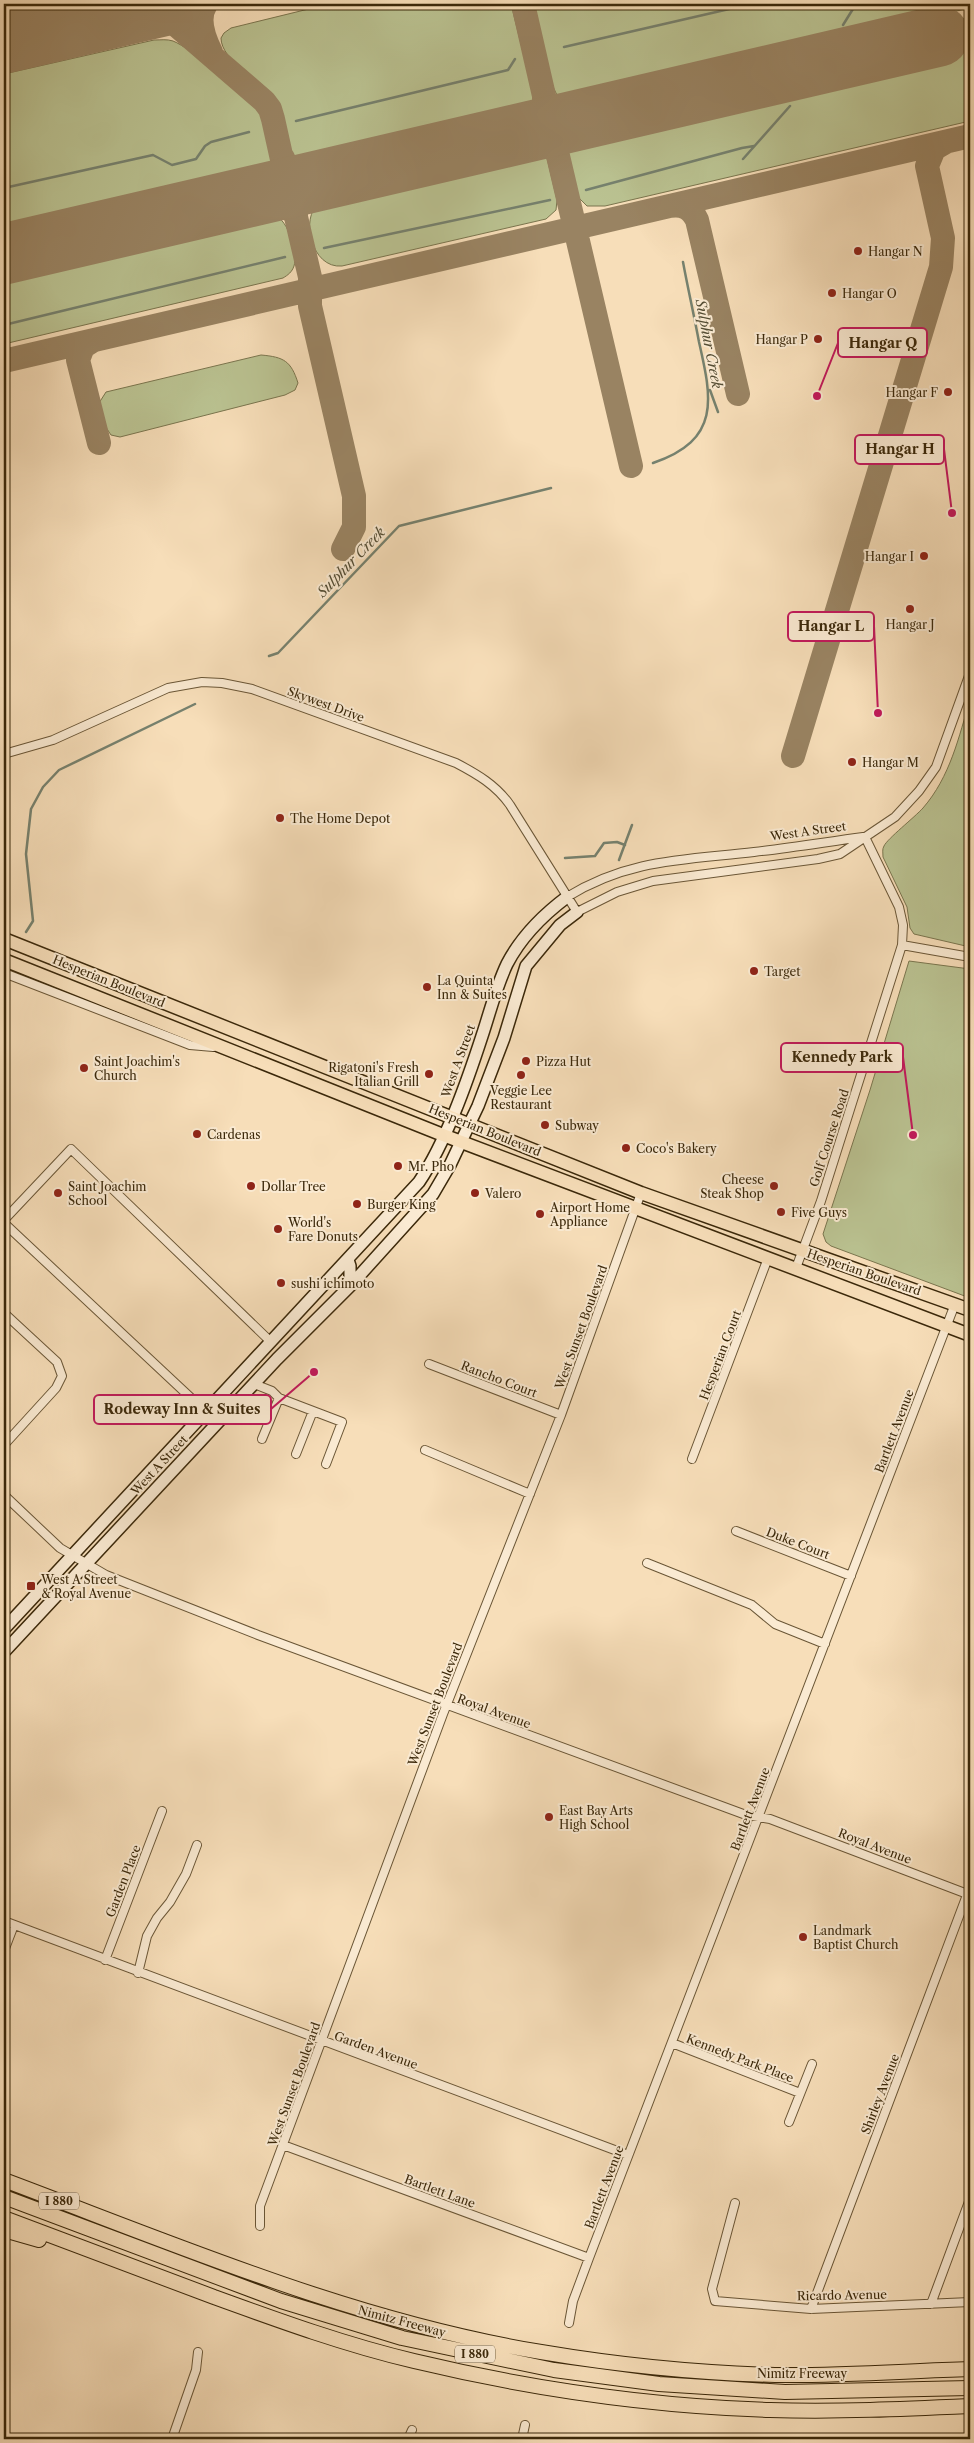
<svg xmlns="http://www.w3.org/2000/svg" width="974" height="2443" font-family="'Libre Caslon Text',serif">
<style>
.green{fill:#bac291;stroke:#7a754e}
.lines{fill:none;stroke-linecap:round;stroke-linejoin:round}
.stream{stroke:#76816e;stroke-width:2.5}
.taxiway{stroke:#998362;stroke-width:24}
.runway{stroke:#998362;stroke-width:61}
.street-casing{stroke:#6a5636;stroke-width:10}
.secondary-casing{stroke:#3b280a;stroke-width:14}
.primary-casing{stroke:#3b280a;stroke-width:15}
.highway-casing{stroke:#3b280a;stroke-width:16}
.street{stroke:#faead2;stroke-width:8}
.secondary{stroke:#faead2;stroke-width:11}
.primary{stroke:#f7deb9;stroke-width:12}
.highway{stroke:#f7deb9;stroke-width:14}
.poi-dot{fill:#8f2418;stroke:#faead2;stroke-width:2}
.labels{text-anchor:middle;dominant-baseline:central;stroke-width:4;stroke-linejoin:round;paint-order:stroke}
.shield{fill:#faead2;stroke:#746246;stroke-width:1}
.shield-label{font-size:11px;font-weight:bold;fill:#3b280a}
.poi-label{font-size:12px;fill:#3b280a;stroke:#faead2;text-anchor:start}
.street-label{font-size:12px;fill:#3b280a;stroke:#faead2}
.water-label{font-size:14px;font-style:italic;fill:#544d34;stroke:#faead2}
.leader{fill:none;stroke:#c2185b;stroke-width:2}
.callout-dot{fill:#c2185b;stroke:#faead2;stroke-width:2}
.callout{fill:#faead2;stroke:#c2185b;stroke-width:2}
.callout-label{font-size:14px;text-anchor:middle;font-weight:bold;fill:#3b280a}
</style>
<rect width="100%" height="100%" fill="#f7deb9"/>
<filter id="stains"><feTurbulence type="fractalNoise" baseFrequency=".004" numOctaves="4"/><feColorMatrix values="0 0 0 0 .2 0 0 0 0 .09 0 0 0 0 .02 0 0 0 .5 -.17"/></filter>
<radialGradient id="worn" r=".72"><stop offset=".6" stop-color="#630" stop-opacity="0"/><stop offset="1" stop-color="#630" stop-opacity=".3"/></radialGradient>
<!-- green -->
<path class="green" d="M329,4H511L534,96L532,105L523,111L300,162C282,150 288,115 274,98C260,82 221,60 221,38L224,33L231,28Z
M534,4H970V8L565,99L557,95L552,85Z
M154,40C161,40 167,39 173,41C191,48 249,95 260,111C264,118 274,156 271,163C269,168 264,171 260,173L4,232V74Z
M970,51V121L605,206H587L577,196L568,153L572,146Z
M535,152L543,153L547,158L557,200L556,210L546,219L342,266C311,269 300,217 319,203Z
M275,216C288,219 298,254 294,266C292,272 288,275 283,278L4,344V277Z
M261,355C284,357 291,361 298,383L295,390L285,395L120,437L111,435L105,426L99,403L106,392Z
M970,699V947L914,934L910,928L907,907L883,857C883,853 882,849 884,846C887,839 915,817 923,808C950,777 959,737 970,699Z
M909,961L970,969V1298L831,1246L826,1242L823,1234L870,1090Z"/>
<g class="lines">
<!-- stream -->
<path class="stream" d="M843,25L856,4
M564,47L751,4
M296,121L508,70L515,59
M743,159L790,106
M4,188L153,155L172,165L196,159L205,146L211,142L249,132
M586,190L742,148L754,146
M324,248L550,200
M4,325L285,257
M710,390L718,412
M653,463C721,440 712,399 699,342C694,315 688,289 683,262
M269,656L278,653L399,526L551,488
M565,858L595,856L604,843L617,842L625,845
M619,860L632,825
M26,932L33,921L26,854L31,809L43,787L59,770L195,704"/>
<!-- taxiway -->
<path class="taxiway" d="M206,4C196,19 204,38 211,52
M523,4L545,100C557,130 597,115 620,111C597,117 552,122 558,156C544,122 505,138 478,144C503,137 548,133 544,98
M86,24L149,11L162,13L264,101L270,109L273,119L283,164L278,180L263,192L214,205C241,200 282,183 296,217C294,181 336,178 362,171C336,176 295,193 283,158
M939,36L970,29
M558,156L631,466
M670,206C683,204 691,208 697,220L738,394
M296,217L310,277V306L354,496V527L343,549
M94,340L83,347L78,360L99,443
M4,361L970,136
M793,756L941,267L943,238L927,166L934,149L946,142"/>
<!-- runway -->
<path class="runway" d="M4,43L171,4
M4,254L939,36"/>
<defs>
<path id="street" d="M4,754L53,740L168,688L202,682L222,683L252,689L456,763C477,774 496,785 510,805L577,912L617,892L653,881L818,859L840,854L895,817L919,791L936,767L970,673
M567,897C628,859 684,860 754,852C790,848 826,842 863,837
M902,945L970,957
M4,973L190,1045L213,1047
M4,1220L71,1149L271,1342
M4,1223L206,1412
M796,1268L821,1201L902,945L903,925L899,907L865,837
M4,1313L57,1362L62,1376L56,1388L4,1445
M429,1364L561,1415
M254,1384L272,1391L279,1398L342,1422L326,1464
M262,1439L279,1398
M425,1450L530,1494
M296,1454L313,1411
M692,1459L768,1258
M4,1495L60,1548L106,1575L258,1635L746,1815L770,1819L970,1895
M736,1531L851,1576
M647,1563L752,1605L775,1624L825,1644
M4,1921L628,2155
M4,1951L14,1925
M105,1960L162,1811
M138,1973L147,1936L157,1918L170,1902L186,1874L197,1845
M672,2043L800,2093
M789,2122L812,2064
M283,2145L589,2258
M735,2203L712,2289L715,2301L811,2309L970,2302
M260,2226V2206L443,1714L561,1415L641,1193
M931,2304L970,2199
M811,2309L970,1887
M569,2323L573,2301L589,2258L955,1304
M172,2439L196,2370L198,2352
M408,2439L412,2430
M522,2439L525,2425"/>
<path id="secondary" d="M348,1260L350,1266V1286
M4,1629L419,1182C446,1142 467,1082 482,1036C490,1012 496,987 507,964C521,937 543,915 567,897
M4,1652L277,1359L350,1286L433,1194L450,1165L478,1106L504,1038L526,966L560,925L577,912"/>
<path id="primary" d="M4,939L641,1193L970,1310
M4,960L443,1135L970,1335"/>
<path id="highway" d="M4,2180C180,2246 354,2321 541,2352C618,2365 697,2373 775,2375C840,2376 905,2371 970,2369
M4,2197L281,2301L402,2338L554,2370L659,2384L785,2392L970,2388
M4,2218C74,2245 144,2271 214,2297C280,2321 346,2345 414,2361C531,2389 650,2406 770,2410C837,2412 904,2409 970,2406
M4,2230L39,2240"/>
</defs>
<!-- street casing -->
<use href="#street" class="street-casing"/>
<!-- secondary casing -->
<use href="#secondary" class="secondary-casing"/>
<!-- primary casing -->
<use href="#primary" class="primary-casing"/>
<!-- highway casing -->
<use href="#highway" class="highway-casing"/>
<!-- street -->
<use href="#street" class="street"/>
<!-- secondary -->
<use href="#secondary" class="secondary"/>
<!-- primary -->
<use href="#primary" class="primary"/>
<!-- highway -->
<use href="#highway" class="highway"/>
</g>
<!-- markers -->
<g class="poi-dot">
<circle cx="858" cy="251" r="5"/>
<circle cx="832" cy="293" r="5"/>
<circle cx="818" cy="339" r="5"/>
<circle cx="948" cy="392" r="5"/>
<circle cx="924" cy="556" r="5"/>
<circle cx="910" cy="609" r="5"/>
<circle cx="852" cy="762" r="5"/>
<circle cx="280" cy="818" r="5"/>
<circle cx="754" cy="971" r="5"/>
<circle cx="427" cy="987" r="5"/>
<circle cx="526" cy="1061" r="5"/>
<circle cx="84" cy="1068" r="5"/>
<circle cx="429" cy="1074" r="5"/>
<circle cx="521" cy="1075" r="5"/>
<circle cx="545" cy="1125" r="5"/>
<circle cx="197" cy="1134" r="5"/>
<circle cx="626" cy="1148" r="5"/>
<circle cx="398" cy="1166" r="5"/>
<circle cx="251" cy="1186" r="5"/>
<circle cx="774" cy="1186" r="5"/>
<circle cx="58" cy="1193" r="5"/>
<circle cx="475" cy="1193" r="5"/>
<circle cx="357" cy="1204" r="5"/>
<circle cx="781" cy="1212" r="5"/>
<circle cx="540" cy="1214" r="5"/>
<circle cx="278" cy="1229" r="5"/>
<circle cx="281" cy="1283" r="5"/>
<rect x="26" y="1581" width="10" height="10" rx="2.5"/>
<circle cx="549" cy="1817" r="5"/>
<circle cx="803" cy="1937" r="5"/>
</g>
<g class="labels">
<!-- shield labels -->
<g class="shield">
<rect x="39" y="2192.5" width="40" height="17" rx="4"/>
<rect x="455" y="2345.5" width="40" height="17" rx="4"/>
</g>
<g class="shield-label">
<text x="59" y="2201">I 880</text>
<text x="475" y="2354">I 880</text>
</g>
<!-- poi labels -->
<g class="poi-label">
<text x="868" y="251">Hangar N</text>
<text x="842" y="293">Hangar O</text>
<text x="808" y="339" text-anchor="end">Hangar P</text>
<text x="938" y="392" text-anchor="end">Hangar F</text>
<text x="914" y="556" text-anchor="end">Hangar I</text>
<text x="910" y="624" text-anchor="middle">Hangar J</text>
<text x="862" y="762">Hangar M</text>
<text x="290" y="818">The Home Depot</text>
<text x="764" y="971">Target</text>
<text x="437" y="980">La Quinta<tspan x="437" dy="14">Inn &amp; Suites</tspan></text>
<text x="94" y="1061">Saint Joachim's<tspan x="94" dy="14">Church</tspan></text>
<text x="536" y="1061">Pizza Hut</text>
<text x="419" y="1067" text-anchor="end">Rigatoni's Fresh<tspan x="419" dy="14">Italian Grill</tspan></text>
<text x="521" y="1090" text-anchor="middle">Veggie Lee<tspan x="521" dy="14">Restaurant</tspan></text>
<text x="555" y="1125">Subway</text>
<text x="207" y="1134">Cardenas</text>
<text x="636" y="1148">Coco's Bakery</text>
<text x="408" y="1166">Mr. Pho</text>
<text x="764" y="1179" text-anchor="end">Cheese<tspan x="764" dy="14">Steak Shop</tspan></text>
<text x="68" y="1186">Saint Joachim<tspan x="68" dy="14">School</tspan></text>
<text x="261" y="1186">Dollar Tree</text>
<text x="485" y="1193">Valero</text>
<text x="367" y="1204">Burger King</text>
<text x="550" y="1207">Airport Home<tspan x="550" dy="14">Appliance</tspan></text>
<text x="791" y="1212">Five Guys</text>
<text x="288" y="1222">World's<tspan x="288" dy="14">Fare Donuts</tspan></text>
<text x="291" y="1283">sushi ichimoto</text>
<text x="41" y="1579">West A Street<tspan x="41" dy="14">&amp; Royal Avenue</tspan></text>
<text x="559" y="1810">East Bay Arts<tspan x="559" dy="14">High School</tspan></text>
<text x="813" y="1930">Landmark<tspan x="813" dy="14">Baptist Church</tspan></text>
</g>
<!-- street labels -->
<g class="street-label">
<text transform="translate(326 704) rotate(20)">Skywest Drive</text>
<text transform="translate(808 831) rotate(-8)">West A Street</text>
<text transform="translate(109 981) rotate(22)">Hesperian Boulevard</text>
<text transform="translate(458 1061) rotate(-70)">West A Street</text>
<text transform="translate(485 1130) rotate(22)">Hesperian Boulevard</text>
<text transform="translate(829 1138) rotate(-72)">Golf Course Road</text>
<text transform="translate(864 1272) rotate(19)">Hesperian Boulevard</text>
<text transform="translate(581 1327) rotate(-70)">West Sunset Boulevard</text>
<text transform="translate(720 1355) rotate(-69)">Hesperian Court</text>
<text transform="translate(499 1379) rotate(21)">Rancho Court</text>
<text transform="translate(894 1431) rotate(-69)">Bartlett Avenue</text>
<text transform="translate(159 1465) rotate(-47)">West A Street</text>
<text transform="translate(798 1543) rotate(21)">Duke Court</text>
<text transform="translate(435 1704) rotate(-69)">West Sunset Boulevard</text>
<text transform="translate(494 1711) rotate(20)">Royal Avenue</text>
<text transform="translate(750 1809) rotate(-69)">Bartlett Avenue</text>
<text transform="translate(875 1846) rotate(21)">Royal Avenue</text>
<text transform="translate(123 1881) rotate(-69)">Garden Place</text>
<text transform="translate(376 2050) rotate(20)">Garden Avenue</text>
<text transform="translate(740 2058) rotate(21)">Kennedy Park Place</text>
<text transform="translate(294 2084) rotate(-70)">West Sunset Boulevard</text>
<text transform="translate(880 2094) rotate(-69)">Shirley Avenue</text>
<text transform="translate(604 2187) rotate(-69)">Bartlett Avenue</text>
<text transform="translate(440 2191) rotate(20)">Bartlett Lane</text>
<text transform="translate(842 2295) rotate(-1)">Ricardo Avenue</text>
<text transform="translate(402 2321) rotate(15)">Nimitz Freeway</text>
<text x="802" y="2373">Nimitz Freeway</text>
</g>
<!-- water labels -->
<g class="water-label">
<text transform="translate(709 344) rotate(79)">Sulphur Creek</text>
<text transform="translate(351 562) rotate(-46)">Sulphur Creek</text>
</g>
</g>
<!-- callouts -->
<path class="leader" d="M817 396L838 343M952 513L944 449M878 713L874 626M913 1135L903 1057M314 1372L271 1409"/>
<g class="callout-dot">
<circle cx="817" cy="396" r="5"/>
<circle cx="952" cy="513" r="5"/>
<circle cx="878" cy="713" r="5"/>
<circle cx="913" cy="1135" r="5"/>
<circle cx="314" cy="1372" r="5"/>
</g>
<g class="callout">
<rect x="838" y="328" width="89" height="29" rx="5"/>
<rect x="855" y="435" width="89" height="29" rx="5"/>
<rect x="788" y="612" width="86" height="29" rx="5"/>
<rect x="781" y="1043" width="122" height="29" rx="5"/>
<rect x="94" y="1395" width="177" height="29" rx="5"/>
</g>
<g class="callout-label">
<text x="883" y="348">Hangar Q</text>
<text x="900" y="454">Hangar H</text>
<text x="831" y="631">Hangar L</text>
<text x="842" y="1062">Kennedy Park</text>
<text x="182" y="1414">Rodeway Inn &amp; Suites</text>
</g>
<!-- margin -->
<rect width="974" height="2443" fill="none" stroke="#f7deb9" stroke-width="20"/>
<rect x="5" y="5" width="964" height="2433" fill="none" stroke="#3b280a" stroke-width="2.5"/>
<rect x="10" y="10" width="954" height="2423" fill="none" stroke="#3b280a"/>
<rect width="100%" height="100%" filter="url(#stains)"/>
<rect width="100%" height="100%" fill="url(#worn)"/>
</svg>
